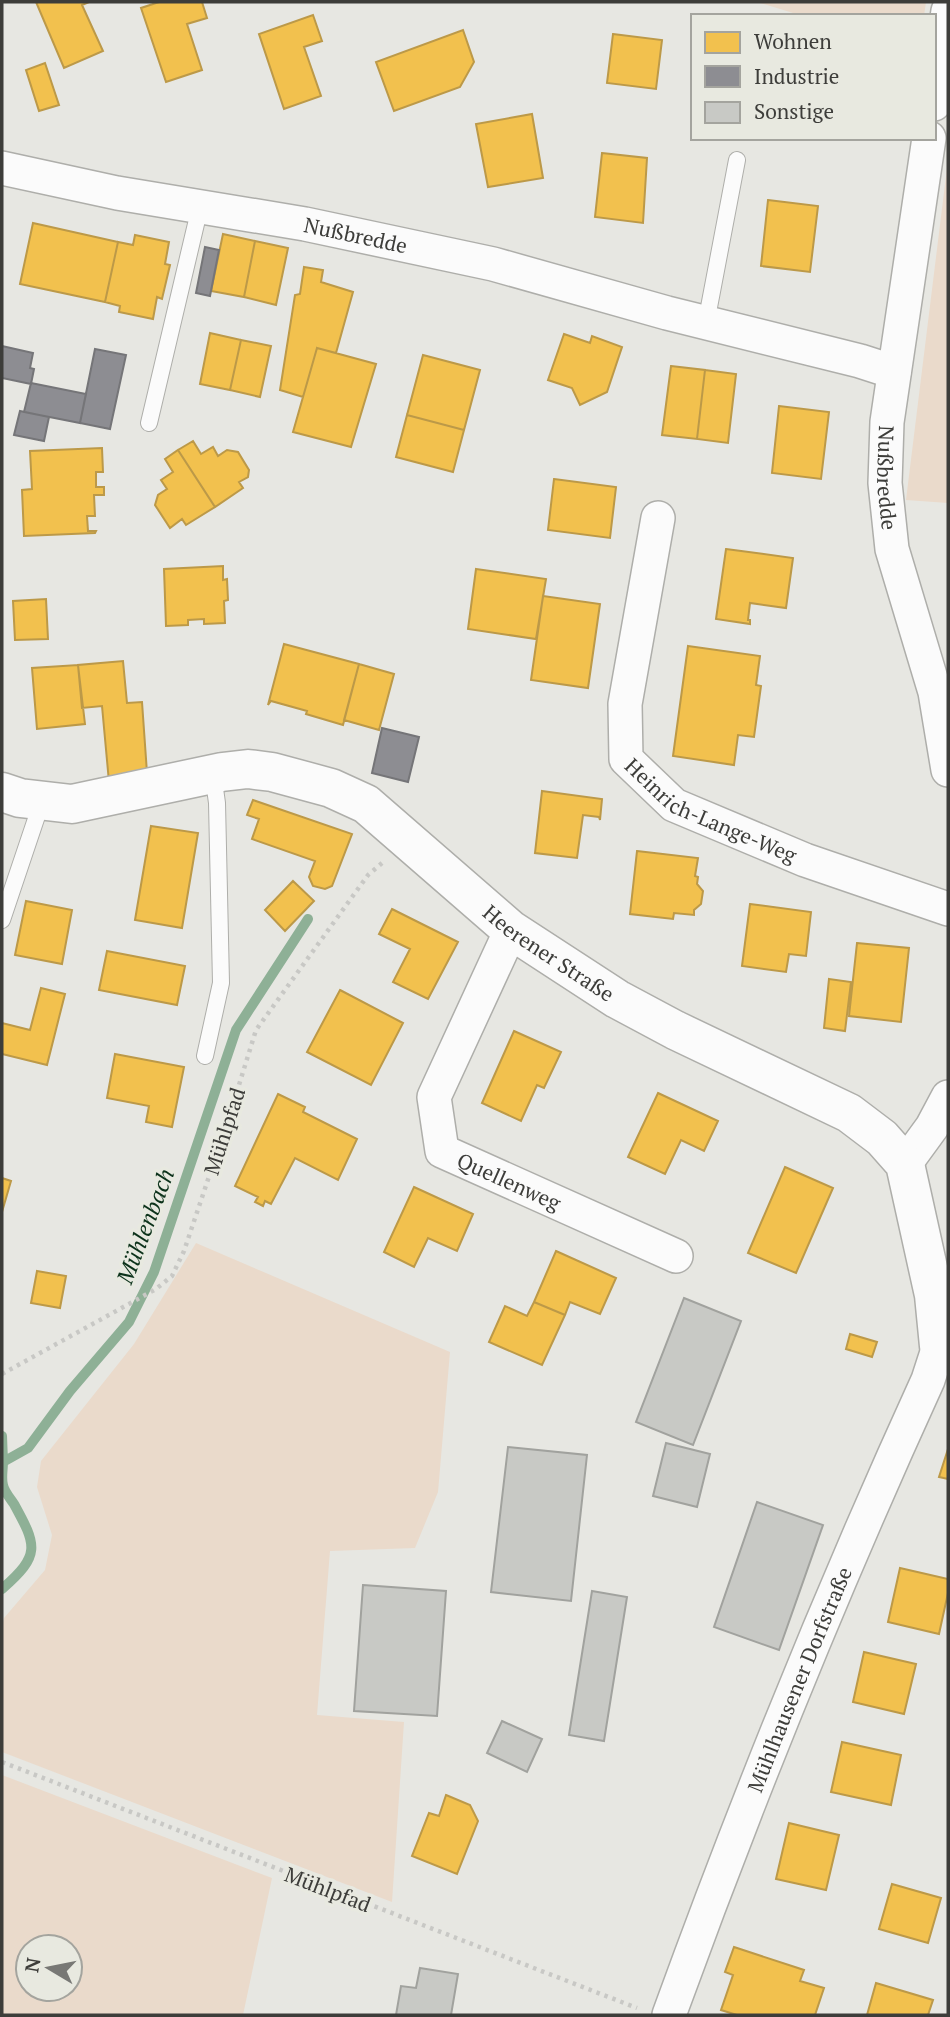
<svg xmlns="http://www.w3.org/2000/svg" width="950" height="2017" font-family="'PT Serif',serif">
<style>
.green{fill:#eadacb;fill-rule:evenodd}
.homes{fill:#f2c14e;stroke:#bc9948;stroke-width:2}
.industry{fill:#8d8d92;stroke:#757578;stroke-width:2}
.lines{fill:none;stroke-linecap:round;stroke-linejoin:round}
.stream{stroke:#8eb096;stroke-width:10}
.building{fill:#c8c9c5;stroke:#a1a29e;stroke-width:2}
.lane-casing{stroke:#aeaeaa;stroke-width:18}
.street-casing{stroke:#aeaeaa;stroke-width:36}
.secondary-casing{stroke:#aeaeaa;stroke-width:41}
.path{stroke:#c8c8c5;stroke-width:4.5;stroke-dasharray:3.5 5;stroke-linecap:butt}
.lane{stroke:#fbfbfb;stroke-width:16}
.street{stroke:#fbfbfb;stroke-width:33}
.secondary{stroke:#fbfbfb;stroke-width:38}
.labels{text-anchor:middle;dominant-baseline:central;stroke-width:7;stroke-linejoin:round;paint-order:stroke}
.street-label{font-size:21px;fill:#3d3d3a;stroke:#e8e9e0}
.water-label{font-size:23px;font-style:italic;fill:#0c321a;stroke:#e8e9e0}
</style>
<rect width="100%" height="100%" fill="#e7e7e2"/>
<!-- green -->
<path class="green" d="M757,2H926L924,16H803Z
M948,160V503L906,500Z
M196,1243L450,1352L438,1492L415,1548L330,1551L317,1715L404,1722L392,1902L2,1752V1626L4,1618L45,1570L52,1535L37,1487L41,1461L134,1344Z
M2,1775L272,1878L243,2015H2ZM28,1947H70V1989H28Z"/>
<!-- homes -->
<path class="homes" d="M36,2H89L82,5L103,51L64,68Z
M159,2H202L207,18L187,24L202,70L166,82L141,8Z
M313,15L322,41L304,47L321,96L284,109L259,34Z
M463,30L474,62L460,87L394,111L376,62Z
M613,34L662,40L656,89L607,83Z
M45,63L59,105L39,111L26,70Z
M532,114L543,178L488,187L476,124Z
M602,153L647,158L643,223L595,217Z
M768,200L818,206L810,272L761,266Z
M33,223L118,242L105,302L20,284Z
M223,234L255,241L244,297L211,291Z
M135,235L169,242L165,264L170,265L162,299L157,297L153,319L119,312L120,306L105,302L118,242L133,245Z
M255,241L288,248L276,305L244,297Z
M304,267L323,270L321,282L353,292L336,353L317,348L303,397L280,390L295,295L300,294Z
M210,333L241,340L230,390L200,384Z
M564,334L590,343L592,336L622,347L607,392L580,405L572,388L548,380Z
M241,340L271,346L260,397L230,390Z
M317,348L376,364L351,447L293,432Z
M423,355L480,370L464,430L407,415Z
M671,366L705,370L697,439L662,435Z
M705,370L736,374L728,443L697,439Z
M779,406L829,412L821,479L772,473Z
M407,415L464,430L453,472L396,457Z
M193,441L201,454L213,447L218,456L227,450L238,452L249,470L248,477L239,482L243,488L215,507L178,450Z
M102,448L103,472H96V487H104V495H94L95,516H87L88,531H96L95,533L24,536L22,490L32,489L30,451Z
M178,450L215,507L186,525L182,519L170,528L155,505L158,495L167,489L161,480L173,472L165,459Z
M554,479L616,487L610,538L548,530Z
M726,549L793,558L786,608L750,603L748,620H750V624L716,619Z
M223,566V580L227,579L228,600L224,601L225,623L204,624V619L188,620V625L166,626L164,569Z
M476,569L546,579L536,639L468,629Z
M543,596L600,604L588,688L531,680Z
M46,599L48,639L15,640L13,601Z
M284,644L359,664L343,725L306,714L307,711L271,701L268,705Z
M688,646L760,656L756,685L761,686L754,737L738,735L734,765L673,756Z
M123,661L127,703L142,702L147,773L109,782L102,706L82,708L78,665Z
M359,664L394,674L379,730L344,720Z
M78,665L85,724L37,729L32,668Z
M542,791L602,799L600,820L599,817L583,815L577,858L535,853Z
M253,800L352,834L332,886L325,889L313,886L309,877L315,861L252,839L259,819L247,815Z
M151,826L198,833L182,928L135,920Z
M637,851L698,858L695,876L698,877L697,884L703,891L701,904L694,910V915L674,913L673,919L630,914Z
M293,881L314,901L285,931L265,910Z
M26,901L72,910L62,964L15,955Z
M750,904L811,912L806,956L789,954L786,972L742,966Z
M392,909L458,942L428,999L393,982L410,949L379,934Z
M857,943L909,948L901,1022L849,1016Z
M107,951L185,966L177,1005L99,990Z
M829,979L851,982L845,1031L824,1028Z
M41,988L65,994L47,1065L2,1054V1023L30,1030Z
M340,990L403,1023L371,1085L307,1052Z
M514,1031L561,1052L544,1088L537,1085L521,1121L482,1103Z
M115,1054L184,1067L172,1127L146,1122L149,1106L107,1098Z
M658,1093L718,1121L704,1151L681,1140L665,1174L628,1157Z
M278,1094L305,1107L303,1112L357,1139L338,1180L295,1158L271,1204L265,1201L263,1206L255,1202L258,1197L235,1186Z
M785,1167L833,1188L796,1273L748,1253Z
M2,1178L11,1181L2,1212Z
M414,1187L473,1214L457,1251L428,1238L414,1267L384,1252Z
M556,1251L616,1278L600,1314L570,1302L565,1315L534,1302Z
M37,1271L66,1276L60,1308L31,1303Z
M534,1302L565,1315L542,1365L489,1342L505,1306L527,1316Z
M850,1334L877,1342L872,1357L846,1349Z
M948,1449V1479L939,1477Z
M900,1568L948,1579V1593L939,1634L888,1622Z
M864,1652L916,1664L904,1714L853,1702Z
M842,1742L901,1755L891,1805L831,1792Z
M446,1795L470,1805L478,1821L457,1874L412,1856L429,1813L439,1816Z
M789,1823L839,1835L826,1890L776,1879Z
M892,1884L941,1898L928,1943L879,1929Z
M734,1947L804,1970L800,1981L824,1988L815,2015H737L721,2010L733,1975L725,1972Z
M876,1983L933,2000L928,2015H867Z"/>
<!-- industry -->
<path class="industry" d="M205,247L219,250L210,296L196,293Z
M2,346L33,353L30,368L34,369L31,384L2,378Z
M95,349L126,355L110,429L80,423Z
M31,383L86,394L80,423L24,412Z
M20,411L49,417L44,441L14,435Z
M382,728L419,737L408,782L372,773Z"/>
<g class="lines">
<!-- stream -->
<path class="stream" d="M2,1436L3,1462
M2,1589C41,1555 37,1546 14,1504C10,1498 4,1491 3,1485C1,1478 3,1469 3,1462L28,1448L70,1391L129,1322L154,1272L236,1030L308,919"/>
</g>
<!-- building -->
<path class="building" d="M684,1298L741,1321L693,1445L636,1422Z
M666,1443L710,1454L697,1507L653,1496Z
M508,1447L587,1455L571,1601L491,1592Z
M757,1502L823,1525L779,1650L714,1627Z
M363,1585L446,1591L437,1716L354,1711Z
M592,1591L627,1597L604,1741L569,1735Z
M502,1721L542,1739L527,1772L487,1753Z
M420,1968L458,1974L451,2015H396L401,1986L416,1988Z"/>
<g class="lines">
<defs>
<path id="lane" d="M706,323L737,160
M149,423L200,207
M2,920L42,801
M205,1056L221,983L217,803L213,774"/>
<g id="street">
<path d="M934,104L948,11"/>
<path id="s1" d="M929,138L887,422L885,483L892,549L935,692L948,770"/>
<path id="s2" d="M2,168L117,193L305,224L493,264L667,313L860,361L894,372"/>
<path id="s3" d="M658,518L625,704L626,759L674,805L805,860L948,909"/>
<path id="s4" d="M511,930L434,1097L442,1151L676,1256"/>
<path d="M905,1164L932,1127L948,1097"/>
<path id="s5" d="M669,2015C747,1800 833,1588 928,1380L939,1346"/>
</g>
<g id="secondary">
<path id="s6" d="M2,792L20,798L72,804L222,772L248,769L272,772L331,788L366,804L511,930L617,999L675,1030L849,1113L882,1138L905,1164L934,1295L939,1346L948,1349"/>
</g>
</defs>
<!-- lane casing -->
<use href="#lane" class="lane-casing"/>
<!-- street casing -->
<use href="#street" class="street-casing"/>
<!-- secondary casing -->
<use href="#secondary" class="secondary-casing"/>
<!-- path -->
<path class="path" d="M2,1374L156,1289L172,1276L184,1251L230,1114L256,1030L368,875L382,863
M2,1762L637,2008"/>
<!-- lane -->
<use href="#lane" class="lane"/>
<!-- street -->
<use href="#street" class="street"/>
<!-- secondary -->
<use href="#secondary" class="secondary"/>
</g>
<g class="labels">
<!-- street labels -->
<g class="street-label">
<text stroke="none"><textPath href="#s2" startOffset="360">Nußbredde</textPath></text>
<text stroke="none"><textPath href="#s1" startOffset="343">Nußbredde</textPath></text>
<text stroke="none"><textPath href="#s3" startOffset="345">Heinrich-Lange-Weg</textPath></text>
<text stroke="none"><textPath href="#s6" startOffset="611">Heerener Straße</textPath></text>
<text transform="translate(224 1131) rotate(-72)">Mühlpfad</text>
<text stroke="none"><textPath href="#s4" startOffset="312">Quellenweg</textPath></text>
<text stroke="none"><textPath href="#s5" startOffset="360">Mühlhausener Dorfstraße</textPath></text>
<text transform="translate(328 1889) rotate(21)">Mühlpfad</text>
</g>
<!-- water labels -->
<g class="water-label">
<text transform="translate(145 1226) rotate(-69)">Mühlenbach</text>
</g>
</g>
<!-- border -->
<rect width="950" height="2017" fill="none" stroke="#3d3d3a" stroke-width="7"/>
<!-- legend -->
<rect x="691" y="14" width="245" height="126" fill="#e8e9e0" stroke="#a4a49e" stroke-width="2"/>
<rect x="705" y="32" width="35" height="21" fill="#f2c14e" stroke="#a4a49e" stroke-width="2"/>
<text x="754" y="49" font-size="21" fill="#3d3d3a">Wohnen</text>
<rect x="705" y="66" width="35" height="21" fill="#8d8d92" stroke="#a4a49e" stroke-width="2"/>
<text x="754" y="84" font-size="21" fill="#3d3d3a">Industrie</text>
<rect x="705" y="102" width="35" height="21" fill="#c8c9c5" stroke="#a4a49e" stroke-width="2"/>
<text x="754" y="119" font-size="21" fill="#3d3d3a">Sonstige</text>
<!-- north arrow -->
<g transform="translate(49 1968) rotate(280)"><circle r="33" fill="#e8e9e0" stroke="#a4a49e" stroke-width="2"/>
<path d="M0-5L12 26L0 18L-12 26Z" fill="#787875"/>
<text y="-10" font-size="19" font-weight="bold" text-anchor="middle" fill="#3d3d3a">N</text>
</g>
</svg>
